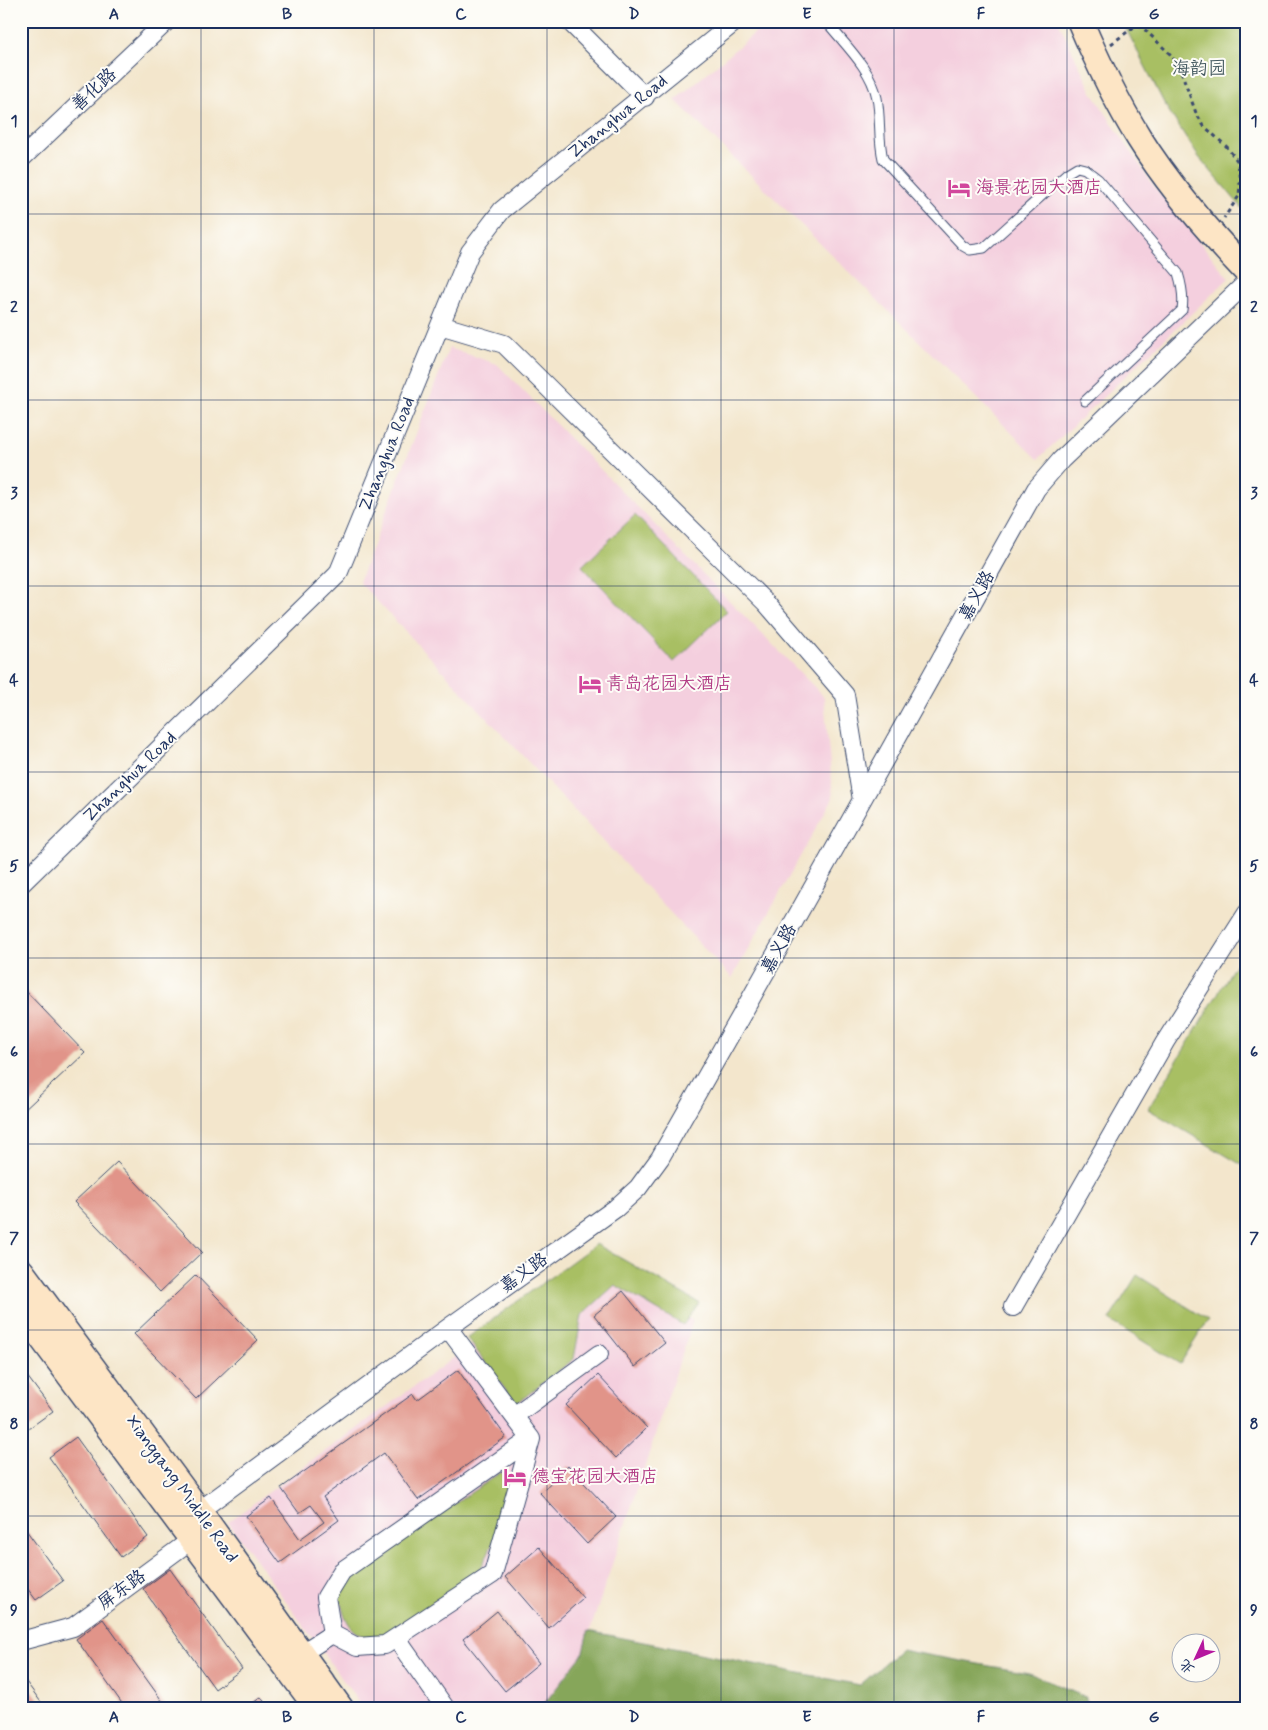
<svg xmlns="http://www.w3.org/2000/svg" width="1268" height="1730" font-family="Mynerve,'LXGW WenKai TC',sans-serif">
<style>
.built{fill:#f4cfde}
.green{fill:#a8bf64;stroke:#627761}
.forest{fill:#86a65a;stroke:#506a5c}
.building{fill:#e19489}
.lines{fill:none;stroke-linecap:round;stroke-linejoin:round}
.service-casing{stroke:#3b4a6e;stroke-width:11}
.minor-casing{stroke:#3b4a6e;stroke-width:20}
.secondary-casing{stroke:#3b4a6e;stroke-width:28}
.path{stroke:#3b4a6e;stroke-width:3;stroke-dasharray:4 4;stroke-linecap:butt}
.service{stroke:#fff;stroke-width:9}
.minor{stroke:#fff;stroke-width:18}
.secondary{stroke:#fde5c5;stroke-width:25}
.grid{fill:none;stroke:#1b2f5e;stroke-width:1;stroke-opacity:0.55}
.labels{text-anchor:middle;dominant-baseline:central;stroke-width:4;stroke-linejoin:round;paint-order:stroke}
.park-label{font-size:18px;fill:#455a60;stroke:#fdfcf7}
.street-label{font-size:18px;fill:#1b2f5e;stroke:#fdfcf7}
.hotel-label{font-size:18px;fill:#b23c85;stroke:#fdfcf7;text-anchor:start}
.neatline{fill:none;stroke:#1b2f5e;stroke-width:2}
.grid-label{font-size:16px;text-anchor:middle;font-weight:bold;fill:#1b2f5e}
</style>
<rect width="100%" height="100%" fill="#fdfcf7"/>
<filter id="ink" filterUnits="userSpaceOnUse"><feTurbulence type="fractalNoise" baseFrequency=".02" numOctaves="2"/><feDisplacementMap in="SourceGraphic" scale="10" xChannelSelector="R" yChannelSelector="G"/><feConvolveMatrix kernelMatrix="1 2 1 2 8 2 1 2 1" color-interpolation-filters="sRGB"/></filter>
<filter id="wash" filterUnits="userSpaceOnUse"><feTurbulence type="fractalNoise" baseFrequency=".0096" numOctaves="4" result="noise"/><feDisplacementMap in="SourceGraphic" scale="20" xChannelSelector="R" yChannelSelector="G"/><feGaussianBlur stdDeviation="1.12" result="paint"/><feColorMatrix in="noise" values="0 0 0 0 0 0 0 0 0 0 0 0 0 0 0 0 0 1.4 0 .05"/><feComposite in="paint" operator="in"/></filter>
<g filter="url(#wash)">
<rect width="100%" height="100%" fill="#f3e6cc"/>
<!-- built -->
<path class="built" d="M769,21H1058L1093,94L1153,185L1229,278L1038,459L675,100Z
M449,348L497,364L824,697L833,798L732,978L359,582Z
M595,1257L693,1321L582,1655L540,1709H364L228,1522L467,1348Z"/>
<!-- green -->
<path class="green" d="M1122,21H1247V214L1198,156L1165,105Z
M635,515L727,611L674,662L582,566Z
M1246,947H1247V1168L1148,1109Z
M596,1244L699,1303L683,1325L615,1285L582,1315L574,1359L516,1404L467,1338Z
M1137,1275L1208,1320L1180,1364L1109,1320Z
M501,1472L517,1492L481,1568L383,1639C350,1639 345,1621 338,1592L348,1577Z"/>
<!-- forest -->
<path class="forest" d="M588,1631L860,1685L900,1650L1029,1673L1085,1697L1090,1709H540L582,1655Z"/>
<g id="blocks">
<!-- building -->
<path class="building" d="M21,986L85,1053L21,1113Z
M117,1162L202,1252L160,1292L74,1202Z
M196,1275L258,1340L196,1399L134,1334Z
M623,1291L665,1343L635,1367L594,1315Z
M21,1368L53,1411L28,1429L21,1420Z
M458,1370L506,1437L418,1500L384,1453L323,1497L339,1520L280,1563L246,1516L271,1498L300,1539L324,1522L311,1505L299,1513L281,1488L413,1394L417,1400Z
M598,1375L647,1428L616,1458L566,1405Z
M76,1437L148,1537L121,1557L49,1457Z
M568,1466L616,1517L587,1544L540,1493Z
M21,1523L63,1581L36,1600L21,1580Z
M539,1547L583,1598L549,1628L505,1577Z
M170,1569L242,1669L215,1689L143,1589Z
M497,1611L539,1663L505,1691L463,1639Z
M103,1619L168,1709H126L76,1639Z
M21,1675L46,1709H21Z
M261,1697L269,1709H245Z"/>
</g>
</g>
<g filter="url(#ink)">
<use href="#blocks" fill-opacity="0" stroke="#3b4a6e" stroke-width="1"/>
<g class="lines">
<defs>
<path id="service" d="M826,21C844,44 871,68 877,98C881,118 878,139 883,159L963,246L970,250L984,248L1067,173L1077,167L1085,169L1098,179L1178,273C1182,286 1184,298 1182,310L1085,401"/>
<path id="minor" d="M569,21L645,97
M21,159L167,21
M440,325L504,344L766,603L845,695L862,800
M21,884L338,574L470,252L502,210L736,21
M1013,1307L1165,1042L1247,913
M514,1416L599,1354
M332,1634L326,1597L342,1571L531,1439
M396,1638L446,1709
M21,1641L73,1627L191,1540L199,1511L448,1328L616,1208L638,1188L660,1158L746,1007L1036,489L1061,460L1247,282
M291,1660L332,1634L357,1647L385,1645L493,1574L531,1439L448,1328"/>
<path id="secondary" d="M1080,21C1097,61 1116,101 1139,138C1169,186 1207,230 1247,272
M21,1271L199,1511L341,1709
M21,1310L318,1709"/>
</defs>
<!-- service casing -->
<use href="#service" class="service-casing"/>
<!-- minor casing -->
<use href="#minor" class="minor-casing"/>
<!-- secondary casing -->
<use href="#secondary" class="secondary-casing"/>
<!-- path -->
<path class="path" d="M1139,24L1170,54L1181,71L1196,113L1204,126L1227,147L1238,162L1240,184L1239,196L1224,218
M1111,44L1142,21"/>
<!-- service -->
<use href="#service" class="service"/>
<!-- minor -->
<use href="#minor" class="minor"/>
<!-- secondary -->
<use href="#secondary" class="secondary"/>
</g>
</g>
<!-- grid -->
<path class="grid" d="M201,21V1709M374,21V1709M547,21V1709M721,21V1709M894,21V1709M1067,21V1709M21,214H1247M21,400H1247M21,586H1247M21,772H1247M21,958H1247M21,1144H1247M21,1330H1247M21,1516H1247"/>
<!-- icons -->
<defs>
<symbol id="hotel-bare" viewBox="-9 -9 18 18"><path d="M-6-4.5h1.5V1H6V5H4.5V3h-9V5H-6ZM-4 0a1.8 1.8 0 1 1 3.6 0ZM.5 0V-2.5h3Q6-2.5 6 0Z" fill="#d1479c" stroke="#fdfcf7" stroke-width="2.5" paint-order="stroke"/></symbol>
</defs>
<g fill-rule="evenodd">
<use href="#hotel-bare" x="943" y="172" width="32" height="32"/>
<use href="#hotel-bare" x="574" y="668" width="32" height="32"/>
<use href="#hotel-bare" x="499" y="1461" width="32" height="32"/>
</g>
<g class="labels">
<!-- park labels -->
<g class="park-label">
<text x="1199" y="69">海韵园</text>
</g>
<!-- street labels -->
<g class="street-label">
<text transform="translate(94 90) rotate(-43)">善化路</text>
<text transform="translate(618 117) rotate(-39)">Zhanghua Road</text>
<text transform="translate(387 454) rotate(-68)">Zhanghua Road</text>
<text transform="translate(977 596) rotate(-61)">嘉义路</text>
<text transform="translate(130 777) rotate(-44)">Zhanghua Road</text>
<text transform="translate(779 949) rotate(-61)">嘉义路</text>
<text transform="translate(524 1273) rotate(-36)">嘉义路</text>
<text transform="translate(182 1489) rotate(54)">Xianggang Middle Road</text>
<text transform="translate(122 1590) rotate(-36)">屏东路</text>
</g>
<!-- hotel labels -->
<g class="hotel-label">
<text x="976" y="188">海景花园大酒店</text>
<text x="606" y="684">青岛花园大酒店</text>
<text x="532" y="1477">德宝花园大酒店</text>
</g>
</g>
<!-- margin -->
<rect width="1268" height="1730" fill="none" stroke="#fdfcf7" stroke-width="55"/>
<!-- north arrow -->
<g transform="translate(1196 1658) rotate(226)"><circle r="24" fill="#fdfcf7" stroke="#a3aaba"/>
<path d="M0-4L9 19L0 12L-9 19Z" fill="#b5179e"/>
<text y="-8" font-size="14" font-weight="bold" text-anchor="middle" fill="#1b2f5e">北</text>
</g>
<rect x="28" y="28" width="1212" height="1674" class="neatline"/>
<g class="grid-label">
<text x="114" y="19">A</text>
<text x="287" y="19">B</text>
<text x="461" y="19">C</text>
<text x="634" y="19">D</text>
<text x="807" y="19">E</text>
<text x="981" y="19">F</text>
<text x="1154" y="19">G</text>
<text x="14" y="126">1</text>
<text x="1254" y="126">1</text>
<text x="14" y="312">2</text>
<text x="1254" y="312">2</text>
<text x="14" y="498">3</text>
<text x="1254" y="498">3</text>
<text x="14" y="685">4</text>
<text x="1254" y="685">4</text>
<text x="14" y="871">5</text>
<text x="1254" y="871">5</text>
<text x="14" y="1057">6</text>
<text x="1254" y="1057">6</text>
<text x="14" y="1243">7</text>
<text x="1254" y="1243">7</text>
<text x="14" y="1429">8</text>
<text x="1254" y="1429">8</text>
<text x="14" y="1615">9</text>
<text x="1254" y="1615">9</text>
<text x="114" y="1722">A</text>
<text x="287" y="1722">B</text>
<text x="461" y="1722">C</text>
<text x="634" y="1722">D</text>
<text x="807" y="1722">E</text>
<text x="981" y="1722">F</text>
<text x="1154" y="1722">G</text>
</g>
</svg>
